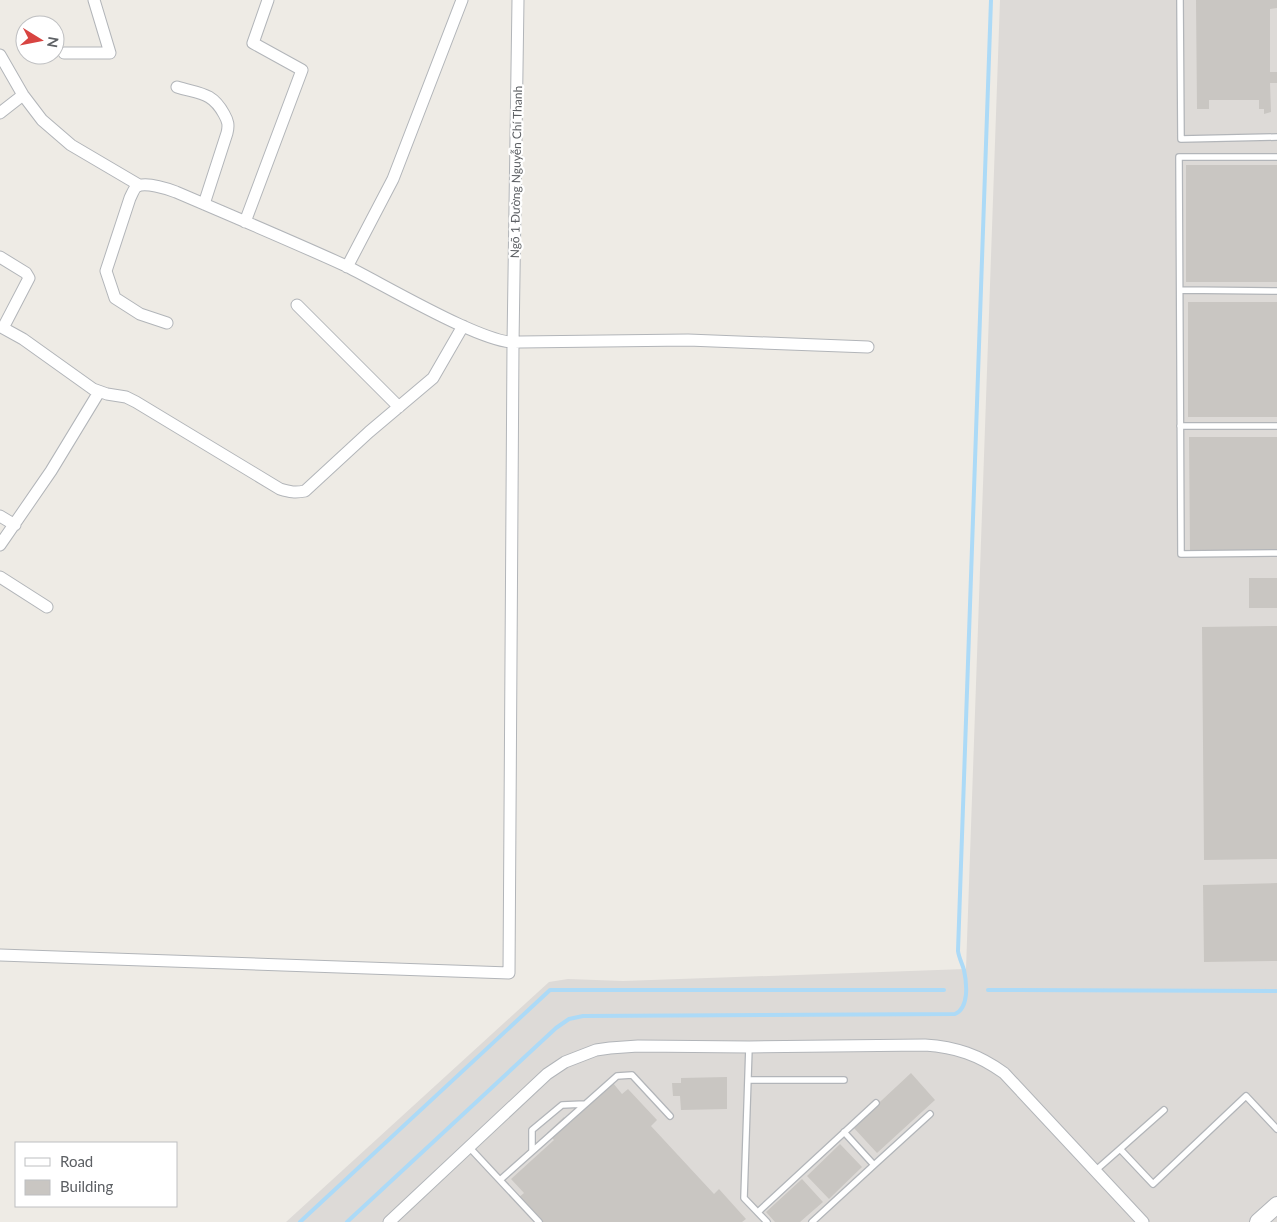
<svg xmlns="http://www.w3.org/2000/svg" width="1277" height="1222" font-family="Lato,sans-serif">
<style>
.industrial{fill:#dddad7}
.lines{fill:none;stroke-linecap:round;stroke-linejoin:round}
.stream{stroke:#acdaf7;stroke-width:4}
.building{fill:#c9c6c2}
.lane-casing{stroke:#b2b5b9;stroke-width:8}
.street-casing{stroke:#b2b5b9;stroke-width:13}
.secondary-casing{stroke:#b1b4b8;stroke-width:18}
.lane{stroke:#fff;stroke-width:5.5}
.street{stroke:#fff;stroke-width:11}
.secondary{stroke:#fff;stroke-width:16}
.labels{text-anchor:middle;dominant-baseline:central;stroke-width:4.5;stroke-linejoin:round;paint-order:stroke}
.street-label{font-size:12px;fill:#5d6064;stroke:#fff}
</style>
<rect width="100%" height="100%" fill="#eeebe5"/>
<!-- industrial -->
<path class="industrial" d="M1000,0H1277V1222H286L549,982L568,979L623,981L966,969Z"/>
<g class="lines">
<!-- stream -->
<path class="stream" d="M988,990L1277,991
M300,1222L550,990H944
M347,1222L556,1028L569,1019L583,1016L955,1014C969,1008 967,984 964,970C962,963 959,958 958,951L991,0"/>
</g>
<!-- building -->
<path class="building" d="M1196,0H1277V8L1270,9V72H1277V83H1270L1271,112L1264,114V109H1259V100H1209V109H1197Z
M1186,165H1277V282H1186Z
M1188,302H1277V417H1188Z
M1189,437H1277V552H1190Z
M1249,578H1277V608H1249Z
M1277,626V859L1204,860L1202,627Z
M1277,883V961L1204,962L1203,885Z
M911,1073L935,1100L877,1153L853,1127Z
M727,1077V1109L681,1110L680,1096H673L672,1083H681V1078Z
M613,1083L622,1094L628,1089L657,1120L651,1126L714,1194L719,1189L746,1219L742,1222H541L518,1198L524,1193L511,1179L554,1140L547,1133L564,1117L570,1123Z
M840,1144L862,1167L829,1199L807,1176Z
M802,1179L823,1202L800,1222H775L766,1212Z"/>
<g class="lines">
<defs>
<path id="lane" d="M1180,0L1181,139L1277,137
M1277,157H1179L1181,554L1277,553
M1180,290L1277,291
M1180,426H1277
M749,1047L744,1198L767,1222
M748,1080H844
M844,1132L874,1165L930,1114
M469,1147L539,1222
M1120,1149L1164,1110
M532,1151V1130L562,1105L585,1104
M1095,1171L1120,1149L1153,1184L1246,1096L1277,1129
M500,1180L617,1076L632,1075L670,1116
M758,1212L876,1103
M812,1222L874,1165"/>
<path id="street" d="M64,53H110L94,0
M0,55L23,95L42,120L71,145L139,185
M177,87C200,94 212,92 224,114C228,121 229,125 227,133L204,204
M0,113L23,95
M245,222L302,70L253,43L268,0
M0,257L26,273L29,278L3,328L23,339L93,389L107,394L126,397L136,402L280,489C290,492 295,493 305,491L369,432L433,378L463,326
M347,267L393,179L462,0
M297,305L399,407
M167,323L140,314L115,298L106,271L130,198C132,194 134,189 136,187C144,181 168,189 176,192C232,216 289,240 344,265C378,281 490,349 520,342L688,340L868,347
M0,516L15,525
M0,545L51,471L99,392
M0,577L47,607
M0,955L509,973L513,344L518,0
M389,1222L547,1074L565,1062L596,1050L610,1048L638,1046L749,1047L925,1045C956,1047 979,1055 1004,1073L1143,1222"/>
<path id="secondary" d="M1258,1222L1277,1205"/>
</defs>
<!-- lane casing -->
<use href="#lane" class="lane-casing"/>
<!-- street casing -->
<use href="#street" class="street-casing"/>
<!-- secondary casing -->
<use href="#secondary" class="secondary-casing"/>
<!-- lane -->
<use href="#lane" class="lane"/>
<!-- street -->
<use href="#street" class="street"/>
<!-- secondary -->
<use href="#secondary" class="secondary"/>
</g>
<g class="labels">
<!-- street labels -->
<g class="street-label">
<text transform="translate(516 172) rotate(-89)">Ngõ 1 Đường Nguyễn Chí Thanh</text>
</g>
</g>
<!-- legend -->
<rect x="15" y="1142" width="162" height="65" fill="#ffffff" stroke="#bebfc1"/>
<rect x="25" y="1158" width="25" height="8" fill="#ffffff" stroke="#bebfc1"/>
<text x="60" y="1167" font-size="15" fill="#5d6064">Road</text>
<rect x="25" y="1180" width="25" height="15" fill="#c9c6c2" stroke="#bebfc1"/>
<text x="60" y="1192" font-size="15" fill="#5d6064">Building</text>
<!-- north arrow -->
<g transform="translate(40 40) rotate(100)"><circle r="24" fill="#ffffff" stroke="#bebfc1"/>
<path d="M0-4L9 19L0 12L-9 19Z" fill="#d84441"/>
<text y="-8" font-size="14" font-weight="bold" text-anchor="middle" fill="#5d6064">N</text>
</g>
</svg>
